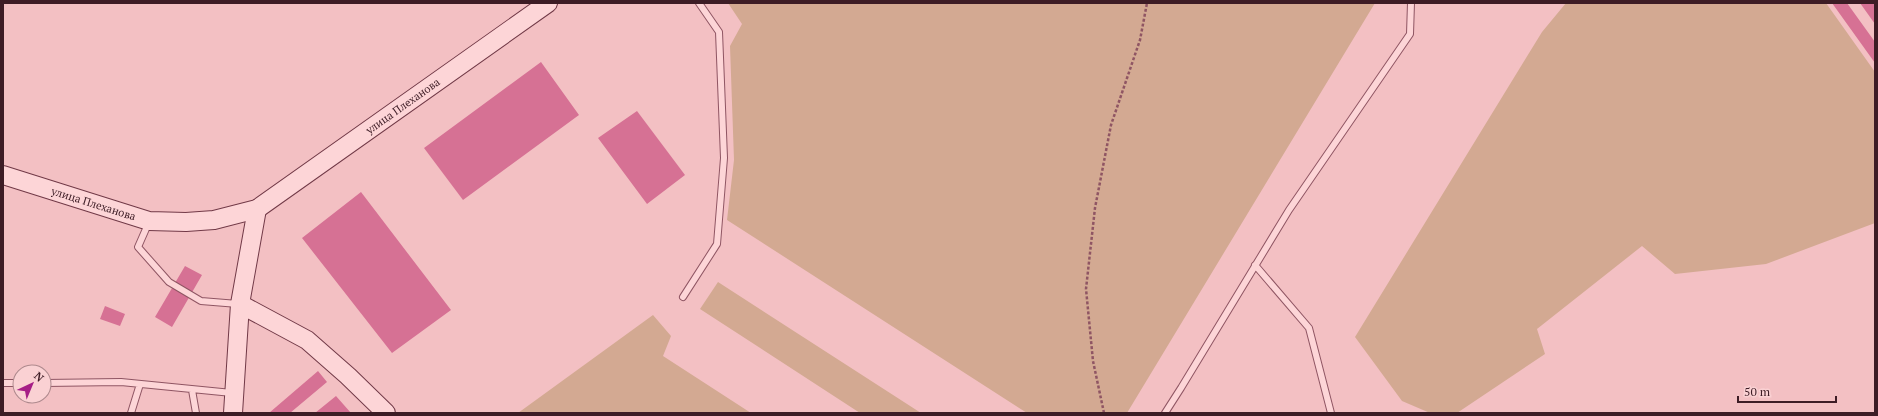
<svg xmlns="http://www.w3.org/2000/svg" width="1878" height="416" font-family="'PT Serif',serif">
<style>
.green{fill:#d3a992}
.building{fill:#d67194}
.lines{fill:none;stroke-linecap:round;stroke-linejoin:round}
.lane-casing{stroke:#8f5563;stroke-width:8}
.secondary-casing{stroke:#713947;stroke-width:20}
.path{stroke:#8f5563;stroke-width:2.5;stroke-dasharray:3 2;stroke-linecap:butt}
.lane{stroke:#fdd5d7;stroke-width:6}
.secondary{stroke:#fdd5d7;stroke-width:18}
.labels{text-anchor:middle;dominant-baseline:central;stroke-width:3;stroke-linejoin:round;paint-order:stroke}
.street-label{font-size:11px;fill:#3d1c25;stroke:#fad1d3}
</style>
<rect width="100%" height="100%" fill="#f3c0c3"/>
<!-- green -->
<path class="green" d="M728,3H1375L1127,413H1027L727,220L734,160L730,46L742,24Z
M1566,3H1826L1875,72V223L1766,264L1675,274L1642,246L1537,329L1545,354L1457,413H1430L1402,401L1355,337L1542,32Z
M718,282L921,413H860L700,309Z
M653,315L671,336L663,356L751,413H518Z"/>
<!-- building -->
<path class="building" d="M1832,3H1847L1875,42V63Z
M1860,3H1873L1875,5V24Z
M541,62L579,115L463,200L424,148Z
M637,111L685,175L647,204L598,138Z
M361,192L451,310L392,353L302,238Z
M185,266L202,275L172,327L155,317Z
M105,306L125,314L120,326L100,319Z
M318,371L327,382L290,413H269Z
M336,396L351,413H315Z"/>
<g class="lines">
<defs>
<path id="lane" d="M149,222L138,247L169,282L201,301L238,304
M1255,265L1309,328L1331,413
M683,297L717,244L724,158L719,32L699,3
M3,383H20
M44,383L121,382L232,393
M192,390L196,413
M131,413L140,384
M1165,413L1181,388L1289,210L1410,34L1411,3"/>
<g id="secondary">
<path id="s1" d="M3,175L149,221L186,222L214,220L257,209L548,3"/>
<path d="M240,304L307,340L348,376L386,413"/>
<path d="M233,413L240,304L257,209"/>
</g>
</defs>
<!-- lane casing -->
<use href="#lane" class="lane-casing"/>
<!-- secondary casing -->
<use href="#secondary" class="secondary-casing"/>
<!-- path -->
<path class="path" d="M1104,413L1093,361L1086,289L1095,208L1111,125L1140,40L1147,3"/>
<!-- lane -->
<use href="#lane" class="lane"/>
<!-- secondary -->
<use href="#secondary" class="secondary"/>
</g>
<g class="labels">
<!-- street labels -->
<g class="street-label">
<text stroke="none"><textPath href="#s1" startOffset="441">улица Плеханова</textPath></text>
<text stroke="none"><textPath href="#s1" startOffset="95">улица Плеханова</textPath></text>
</g>
</g>
<!-- border -->
<rect width="1878" height="416" fill="none" stroke="#3d1c25" stroke-width="8"/>
<!-- north arrow -->
<g transform="translate(32 384) rotate(44)"><circle r="19" fill="#fad1d3" stroke="#ae898d"/>
<path d="M0-3L7 15L0 10L-7 15Z" fill="#a61e86"/>
<text y="-6" font-size="11" font-weight="bold" text-anchor="middle" fill="#3d1c25">N</text>
</g>
<!-- scale -->
<path d="M1738 396v6h98v-6" fill="none" stroke="#3d1c25" stroke-width="2"/>
<text x="1744" y="396" font-size="12" fill="#3d1c25" stroke="#fad1d3" stroke-width="3" paint-order="stroke">50 m</text>
</svg>
